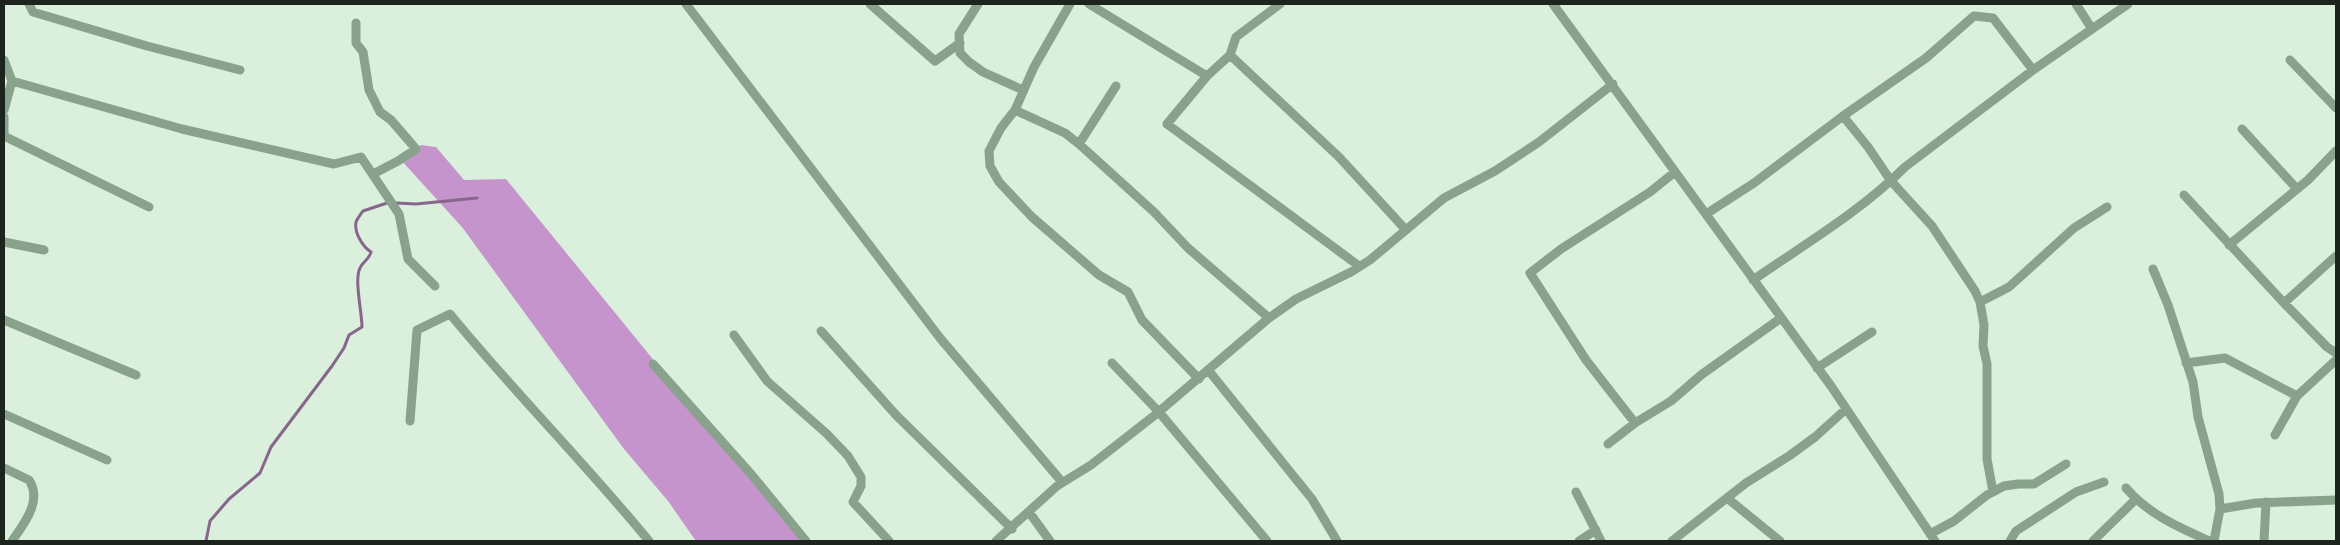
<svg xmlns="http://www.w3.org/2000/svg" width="2340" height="545" font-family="'Open Sans',sans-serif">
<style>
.forest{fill:#c594cc}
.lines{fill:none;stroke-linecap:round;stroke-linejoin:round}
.stream{stroke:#86678b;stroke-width:3}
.minor{stroke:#89a28c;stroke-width:9}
</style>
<rect width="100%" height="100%" fill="#daefdc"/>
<!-- forest -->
<path class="forest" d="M421,145L436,147L464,180L506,179L801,541H696L668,501L624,449L462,227L401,160Z"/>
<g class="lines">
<!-- stream -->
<path class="stream" d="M396,203L416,204L477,198
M206,541L210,521L229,499L260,473L271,447L332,366L344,348L349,335L362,327C362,312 354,280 360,268C363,261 369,260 371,252C363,247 354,233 356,222C357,219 361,214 363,211L387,203"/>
<!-- minor -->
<path class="minor" d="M29,4L33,12L147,46L240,70
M686,4L940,338L1062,482
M870,4L935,61L960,43
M978,4L959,34L960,53L969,62L983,72L1023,90
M1070,4L1034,67L1015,110L1001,128L989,151L990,166L999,182L1032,217L1099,275L1128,292L1142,320L1199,379
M1089,4L1207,76L1230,55
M1280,4L1236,37L1230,55L1339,157L1405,229
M1553,4L1831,386L1935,541
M2076,4L2092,29
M356,23V43L363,52L369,90L380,112L391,120L416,149L398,161L373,174
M4,60L12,81L4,110
M2290,60L2336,108
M1207,76L1167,124L1359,266
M12,81L182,129L334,164L361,157L399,214L408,259L435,286
M1015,110L1065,133L1079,144L1116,86
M4,117V136L149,207
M2242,129L2297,189
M1079,144L1154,212L1188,248L1269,318
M2184,195L2284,303L2327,347L2336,353
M1706,214L1754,183L1843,116
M4,242L44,250
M2229,245L2308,180L2336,151
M2153,269L2168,305L2193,382L2198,417L2219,494L2220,509L2214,541
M1753,280C1805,244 1860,212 1905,167L2033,70L2128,4
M1980,302L2009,287L2074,228L2107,207
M2284,303L2336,256
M4,320L136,375
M821,331L896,415L1012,529
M734,335L767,381L827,434L848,456L861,477V486L853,502L889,541
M1112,363L1159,412L1267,541
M2186,363L2225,358L2297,396L2336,360
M653,364L751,474L806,541
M1817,368L1872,332
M1209,371L1312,499L1337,541
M4,414L107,460
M410,421L417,330L450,314C514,392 585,463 649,541
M1635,423L1586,360L1530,273L1561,249L1650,192L1675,172
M2275,435L2297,396
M1608,444L1635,423L1671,401L1701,375L1781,318
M4,468L29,480C43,501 23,525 12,541
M2126,488C2148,514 2178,527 2209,541
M1576,492L1601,541
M1993,492L1987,459V364L1983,346L1984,325L1980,302L1975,291L1932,226L1891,181L1868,147L1843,116L1926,58L1974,16L1993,18L2033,70
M1727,498L1780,541
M2220,509L2256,503L2336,500
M1029,512L1050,541
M1930,534L1954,521L1987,495L2004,486L2018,484H2034L2066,464
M996,541L1057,486L1091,465L1155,415L1269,318L1296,299L1351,272L1370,260L1444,198L1495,171L1539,142L1613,84
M1579,541L1596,530
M1672,541L1746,483L1789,456L1815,437L1846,409
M2010,541L2016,531L2076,492L2104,482
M2093,541L2135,500
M2264,541L2266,502"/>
</g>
<!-- border -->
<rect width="2340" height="545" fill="none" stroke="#1d241d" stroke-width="10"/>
</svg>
